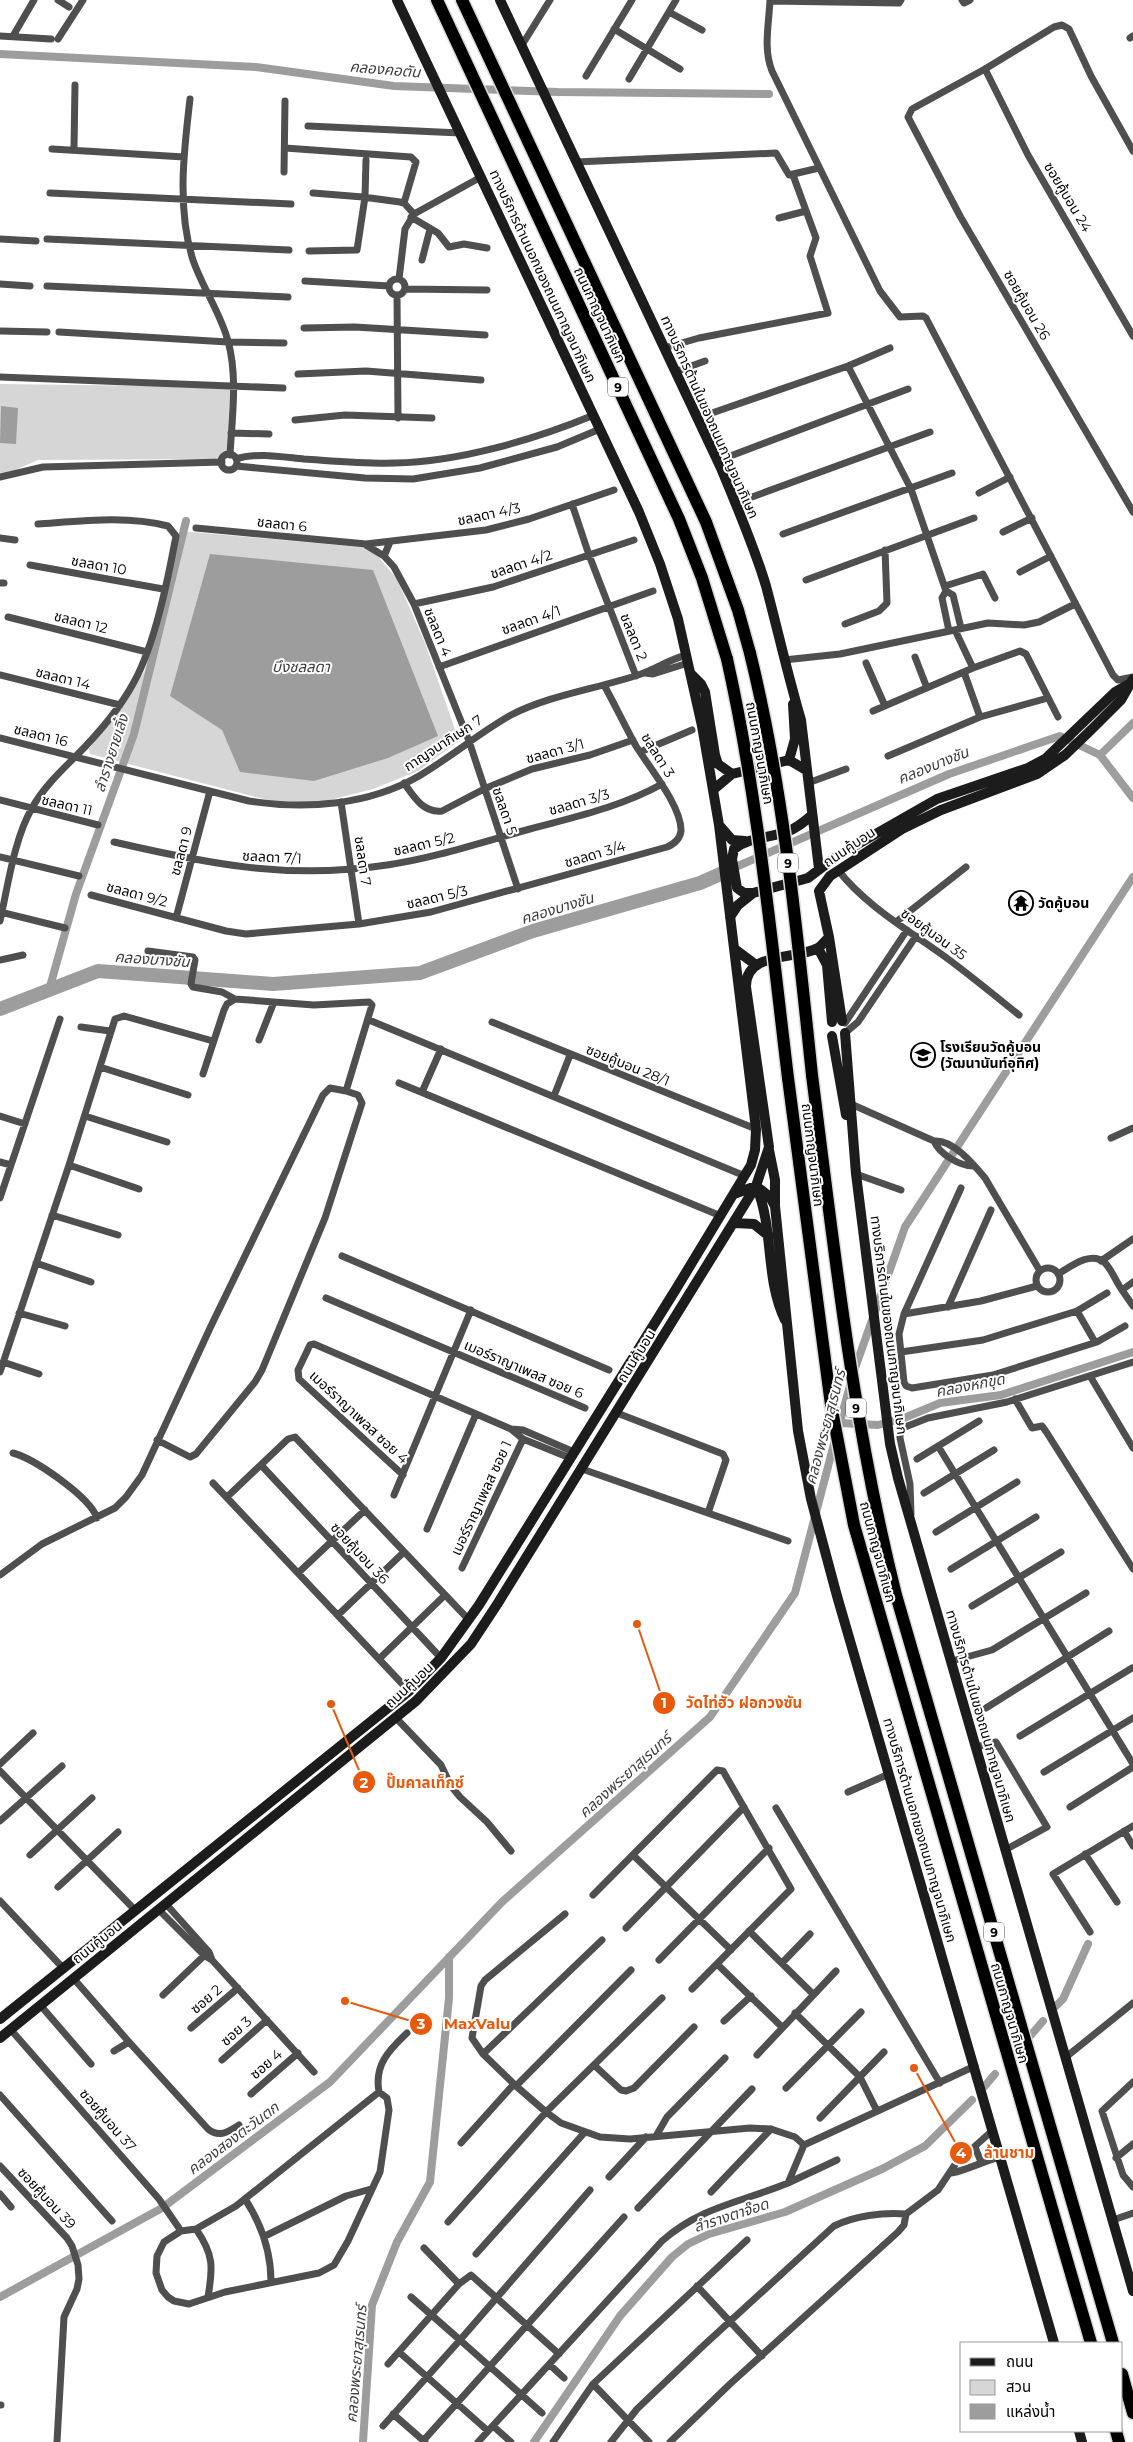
<svg xmlns="http://www.w3.org/2000/svg" width="1133" height="2442" font-family="Montserrat,'Noto Sans Thai',sans-serif">
<style>
.green{fill:#d6d6d6}
.water{fill:#9d9d9d}
.lines{fill:none;stroke-linecap:round;stroke-linejoin:round}
.canal{stroke:#9d9d9d;stroke-width:8}
.river{stroke:#9d9d9d;stroke-width:14}
.highway-casing{stroke:#dbdbdb;stroke-width:15}
.street{stroke:#4f4f4f;stroke-width:7}
.secondary{stroke:#1c1c1c;stroke-width:10}
.highway{stroke:#000;stroke-width:12}
.highway-bridge-casing{stroke:#dbdbdb;stroke-width:15;stroke-linecap:butt}
.highway-bridge{stroke:#000;stroke-width:12}
.labels{text-anchor:middle;dominant-baseline:central;stroke-width:4;stroke-linejoin:round;paint-order:stroke}
.shield{fill:#fff;stroke:#4c4c4c;stroke-width:1}
.shield-label{font-size:12px;font-weight:bold;fill:#000}
.street-label{font-size:14px;fill:#000;stroke:#fff}
.poi-label{font-size:14px;font-weight:bold;fill:#000;stroke:#fff;text-anchor:start}
.water-label{font-size:15px;font-style:italic;fill:#3e3e3e;stroke:#fff}
.leader{fill:none;stroke:#e8590c;stroke-width:2}
.callout-dot{fill:#e8590c;stroke:#fff;stroke-width:2}
.mark-label{font-size:15px;text-anchor:middle;font-weight:bold;fill:#fff}
.callout-label{font-size:15px;text-anchor:middle;font-weight:bold;fill:#e8590c;stroke:#fff;stroke-width:4;stroke-linejoin:round;paint-order:stroke}
</style>
<rect width="100%" height="100%" fill="#fff"/>
<!-- green -->
<path class="green" d="M0,384L232,387L227,451L219,459L38,460L13,471L0,474Z
M180,531L371,548L397,579L425,643L459,741L418,771L373,789L318,803H279L90,754L89,749L144,672L162,624Z"/>
<!-- water -->
<path class="water" d="M1,406L18,408L16,444L0,443Z
M210,554L373,570L438,736L388,758L314,781L240,772L222,730L170,696Z"/>
<g class="lines">
<!-- canal -->
<path class="canal" d="M0,54L256,67L394,86L558,92L769,94
M1100,755L1133,723
M729,870L949,774L1060,736L1100,755L1133,798
M49,990L76,894L134,734L186,521
M854,1371L905,1227L1133,877
M840,1423L878,1425L904,1418L940,1403L1001,1395L1133,1352
M838,1429L851,1382
M1056,2006L1063,1999L1088,1944
M1031,2035L1043,2021
M984,2087L995,2074
M0,2297L162,2208L330,2082L502,1902L710,1717L795,1593L835,1440
M363,2442L372,2305L397,2242L430,2182L449,1998V1957
M534,2442L620,2316L672,2257L688,2244L709,2234L785,2212L882,2169L925,2146L972,2100"/>
<!-- river -->
<path class="river" d="M0,1009L98,971L273,984L420,973L533,931L700,883L725,872"/>
<defs>
<path id="highway" d="M437,0L679,519L702,578L727,659
M462,0L706,522L738,610L750,653
M812,1075C834,1249 853,1424 896,1595L1113,2343
M788,1078L831,1405L854,1525L1091,2343
M1122,2374L1133,2413
M1116,2431L1119,2442"/>
</defs>
<!-- highway casing -->
<use href="#highway" class="highway-casing"/>
<!-- street -->
<path class="street" d="M58,0L69,7
M770,0C769,24 763,48 772,71L880,291L900,317L923,316L926,318L1113,675L1118,680L1133,677
M962,0L964,3L970,0
M770,1L899,3L901,0
M669,12L702,30
M614,29L680,69
M0,36L51,39
M13,36L34,0
M1130,38L1133,36
M58,39L83,0
M522,45L550,0
M985,69L1028,155L1133,336
M586,76L632,0
M629,79L676,0
M190,99C184,150 177,206 192,257C201,286 220,311 228,341C238,377 232,418 230,455
M308,126L460,133
M74,148L75,85
M285,148L411,157L416,162L404,203
M52,149L184,157
M1133,151L1091,76L1069,29L1062,25L1054,27L985,69L912,109L908,117L960,216L1133,512
M576,162L776,153L789,175L819,168
M284,172L285,101
M50,193L291,204
M313,193L363,197L400,202L404,203L414,214
M411,217L438,233L449,247L464,244L487,248
M779,218L806,211
M0,239L36,241
M47,239L289,250
M309,251L357,250L365,197L366,160
M422,260L430,229
M399,279L405,229L414,214L481,177
M389 287a8 8 0 1 1 16 0a8 8 0 1 1-16 0Z
M305,281L389,286
M0,284L30,286
M47,286L288,297
M405,289L487,290
M397,295L398,418
M304,328L355,327L485,335
M0,331L47,332
M59,332L228,342L284,343
M664,348L699,338L828,313L810,256L816,238L793,175
M848,366L911,489L946,591
M675,372L705,361
M298,374L366,371L481,380
M0,377L283,388
M712,413L848,366L890,348
M295,420L345,415L432,418
M231,433L269,434
M221 462a8 8 0 1 1 16 0a8 8 0 1 1-16 0Z
M733,455L908,389
M236,459C257,452 283,457 304,459C334,461 365,464 395,463C459,462 536,439 594,415
M236,466L365,478L413,479L480,468L557,447L600,429
M0,477L43,467L222,462
M979,493L1010,477
M752,497L930,432
M572,504L589,555L636,676
M196,528L366,544L486,530L529,519L614,490
M1003,532L1032,518
M783,534L952,473
M0,538L15,540
M366,545L384,556L394,567L414,604L469,741L518,889
M384,556L390,542
M30,565L163,589
M1020,572L1051,556
M806,580L974,518
M0,583H4
M945,586L983,574L995,598
M414,604L493,587L634,540
M8,617L147,652
M845,624L879,611L887,603L885,550
M955,630L973,668
M949,631L942,598L946,591L953,595L961,628
M915,657L927,688
M784,660L840,654L988,623L1024,625L1039,622L1075,604
M866,663L885,706
M439,667L653,591
M964,672L980,717
M645,673L653,674L688,663
M0,675L120,705
M873,711L973,668L1020,651L1026,654L1058,717
M0,738L249,801C306,810 369,805 419,776C451,757 479,733 511,715C550,695 596,689 638,675C655,670 669,659 687,655
M640,752L692,730
M888,756L980,717L1048,698
M404,783C414,797 423,813 442,811L484,789L532,769L590,755L633,740
M808,783L846,769
M0,800L98,825
M341,802L359,924
M114,842C209,864 288,880 387,865C435,858 482,842 530,829C574,817 621,807 662,784
M0,857L79,876
M838,870C865,905 908,930 944,956C970,975 994,995 1019,1015
M91,895L226,931L246,934L359,924L431,912L667,847C674,844 680,839 681,831C682,807 649,767 636,746C625,726 615,705 604,685
M0,912L65,928
M176,918L210,791
M0,921C8,886 14,839 32,808C43,788 60,772 76,756C98,734 119,710 134,682C155,644 168,579 176,536L168,526C127,515 80,521 38,524
M896,922L966,867
M148,951L193,957L195,960L191,984L193,987L222,992L235,999
M0,960L23,955
M369,1020L745,1176
M492,1022L756,1129
M845,1023L907,930
M81,1027L110,1031
M845,1033L858,1022L916,936
M259,1040L274,1002
M100,1067L188,1095
M399,1083L721,1216
M422,1092L441,1049
M554,1096L570,1055
M851,1104L934,1141C953,1139 974,1165 985,1178L1040,1271
M0,1116L25,1124
M85,1116L167,1142
M1111,1138L1133,1128
M934,1141C939,1154 960,1166 973,1166
M0,1162L11,1165
M69,1165L139,1189
M856,1174L901,1190
M961,1188L904,1314L981,1301L1037,1286
M0,1198L60,1019
M52,1215L118,1235
M342,1256L609,1370
M1101,1261L1133,1239
M36,1263L91,1282
M1036 1280a12 12 0 1 1 24 0a12 12 0 1 1-24 0Z
M1058,1274C1070,1267 1091,1250 1105,1263C1112,1270 1116,1282 1122,1290L1133,1282
M1122,1290L1133,1306
M326,1298L585,1408
M948,1307L991,1210
M1077,1311L1095,1342
M19,1313L65,1326
M904,1314L899,1334L904,1382L906,1386L912,1388L993,1375L1097,1342L1125,1326
M901,1352L983,1340L1077,1311L1107,1293
M3,1362L39,1374
M0,1372L69,1165L115,1019L124,1016L213,1041
M1090,1376L1133,1448
M1015,1399L1032,1428L1042,1426L1047,1433L1133,1569
M617,1413L723,1454L726,1460L708,1513
M511,1429L523,1430L574,1452
M157,1440L190,1457L196,1454L255,1382L262,1370L325,1218L362,1103L358,1095L346,1091
M938,1446L1133,1764
M13,1453C35,1459 90,1497 97,1518
M917,1459L979,1421
M261,1465L441,1658
M582,1469L788,1541
M403,1475L299,1379L298,1370L310,1345L314,1344L511,1429L523,1439L570,1458
M213,1483L409,1691
M924,1493L994,1450
M394,1495L471,1310
M227,1497L288,1439L295,1437L469,1620
M911,1514L910,1484L900,1438V1429L928,1418L1007,1402L1133,1362
M427,1529L476,1414
M936,1532L1017,1482
M462,1568L523,1439
M951,1569L1036,1517
M298,1573L365,1510
M0,1575L42,1544L115,1508L126,1497L142,1475L211,1326L323,1095L330,1088L346,1091L372,1005L369,1002L314,1005L235,999L227,1004L224,1010L203,1074
M972,1606L1061,1552
M338,1615L404,1552
M379,1659L445,1595
M952,1661L992,1650L1086,1593
M986,1708L1109,1631
M396,1718L441,1765L451,1786L460,1797L487,1822L511,1851
M1020,1736L1132,1668
M977,1747L996,1742L1047,1827L1005,1850
M0,1764L33,1733
M0,1771L135,1910
M1044,1772L1133,1718
M848,1792L889,1774
M1070,1807L1133,1767
M776,1808L940,2083
M0,1821L62,1766
M1124,1831L1133,1846
M1085,1854L1117,1902
M30,1855L92,1798
M633,1855L731,1950
M58,1887L118,1832
M593,1895L717,1770L723,1771L791,1889L692,1989
M0,1901L63,1968
M166,1904L209,1952L212,1960L314,2072
M159,1910L205,1956L212,1960
M626,1928L744,1807
M749,1931L813,1994
M1090,1932L1053,1874L1133,1826
M659,1960L769,1848
M782,1963L810,1934
M717,1964L782,2027
M74,1979L129,2042L208,2129C219,2138 228,2132 239,2125
M163,1995L208,1952
M41,2006L91,2064
M795,2013L860,2077L877,2111
M724,2021L751,1996
M191,2028L238,1988
M11,2030L159,2199L181,2231
M114,2051L129,2042
M483,2054L602,1940
M757,2055L836,1971
M1066,2057L1133,2003
M222,2060L267,2020
M595,2066L621,2090L626,2091L634,2088L694,2027
M1133,2082L1102,2111L1123,2175L1133,2187
M516,2086L631,1970
M786,2088L861,2012
M379,2092L387,2098L389,2110L380,2172L348,2241L334,2265L319,2273L225,2292L189,2304L174,2301L168,2297L162,2290L156,2273L157,2256L164,2242L181,2231L196,2229L236,2206Z
M379,2092C374,2065 389,2050 407,2033
M251,2094L298,2053
M0,2095L112,2221
M820,2118L884,2052
M656,2136L667,2117L725,2058
M461,2143L514,2084
M804,2145L975,2066
M975,2147L981,2162
M1116,2158L1133,2144
M0,2166L67,2238L72,2246L78,2265L79,2279L77,2289L64,2317L57,2442
M951,2173C968,2170 983,2161 1000,2157
M609,2177L646,2137
M788,2183L837,2160
M711,2192L771,2129
M0,2194L11,2207
M245,2199C262,2225 271,2251 271,2282
M638,2208L752,2089
M1113,2220L1133,2213
M448,2222L546,2112L662,1998
M196,2229C214,2255 213,2267 208,2297
M265,2236L346,2196L371,2189
M424,2248L459,2284
M476,2254L585,2132
M697,2286L762,2356
M411,2297L460,2340L590,2190
M399,2352L488,2431
M388,2364L459,2284L471,2275L559,2354
M550,2365L564,2378
M0,2405H1
M393,2414L425,2442
M383,2426L460,2340L542,2413
M493,2426L511,2442
M422,2442L624,2217
M478,2442L662,2241C700,2207 742,2202 788,2183L804,2145L795,2137L771,2129L750,2128L630,2139L600,2137L561,2123L546,2112L516,2086L483,2054L472,2038L481,1986L485,1980L565,1914
M553,2442L593,2384
M611,2442L637,2409L703,2346L834,2226C854,2216 883,2212 906,2214L938,2190L956,2163L992,2131
M649,2442L593,2384L747,2240
M670,2442L730,2384L898,2232L904,2225L906,2214"/>
<!-- secondary -->
<path class="secondary" d="M500,0L721,468C737,507 754,546 766,586C778,631 788,676 801,720L819,869
M691,674L701,684L705,692L715,755L718,764L732,774
M789,760L795,739L793,704
M713,790L732,774L789,760L806,770
M719,825L732,840L745,841
M753,893H744L737,888L732,859L734,849C749,837 769,838 786,832C796,829 804,822 812,815
M730,917L738,905L753,893L808,878L837,856L937,799L1028,768L1045,759L1115,692L1129,684
M818,948L827,965L832,1022
M736,950L756,965
M842,1021L829,937L819,891L830,876L902,829L941,810L1037,774L1065,755L1092,729L1121,700L1133,679
M845,1033L856,1174L890,1444L898,1478L1133,2291
M832,1036L846,1115
M769,1150L775,1180V1206
M757,1188C774,1230 765,1279 785,1320
M734,1194L756,1186L770,1197L775,1206L798,1431L811,1499L837,1596L1054,2343
M735,1223L754,1224L769,1236
M0,2019L409,1691L441,1658L479,1605L676,1289L751,1165L755,1150L756,1129L719,825L702,726L678,619L660,564L639,512L397,0
M0,2038L416,1701L471,1644L498,1603L756,1186L769,1147L746,987C745,951 796,960 818,948C822,945 826,940 829,937
M1079,2431L1082,2442"/>
<!-- highway -->
<use href="#highway" class="highway"/>
<defs>
<path id="highway-bridge" d="M750,653C784,791 797,933 812,1075
M727,659C758,797 771,938 788,1078"/>
</defs>
<!-- highway-bridge casing -->
<use href="#highway-bridge" class="highway-bridge-casing"/>
<!-- highway-bridge -->
<use href="#highway-bridge" class="highway-bridge"/>
</g>
<!-- icons -->
<defs>
<symbol id="temple-ring" viewBox="-11 -11 22 22"><circle r="9.5" fill="#fff" stroke="#000" stroke-width="1.5"/><path d="M0-6L5-2H3V0L6.5 2.5H4V6H1.5V3h-3V6H-4V2.5H-6.5L-3 0V-2H-5Z" fill="#000"/></symbol>
<symbol id="school-ring" viewBox="-11 -11 22 22"><circle r="9.5" fill="#fff" stroke="#000" stroke-width="1.5"/><path d="M0-5L7-2L0 1L-7-2ZM-4 1L0 2.5L4 1V4Q0 6-4 4Z" fill="#000"/></symbol>
</defs>
<g fill-rule="evenodd">
<use href="#temple-ring" x="1007" y="889" width="28" height="28"/>
<use href="#school-ring" x="909" y="1041" width="28" height="28"/>
</g>
<g class="labels">
<!-- shield labels -->
<g class="shield">
<rect x="608" y="377.5" width="20" height="19" rx="4"/>
<rect x="778" y="853.5" width="20" height="19" rx="4"/>
<rect x="846" y="1398.5" width="20" height="19" rx="4"/>
<rect x="984" y="1922.5" width="20" height="19" rx="4"/>
</g>
<g class="shield-label">
<text x="618" y="387">9</text>
<text x="788" y="863">9</text>
<text x="856" y="1408">9</text>
<text x="994" y="1932">9</text>
</g>
<!-- street labels -->
<g class="street-label">
<text transform="translate(1068 197) rotate(59)">ซอยคู้บอน 24</text>
<text transform="translate(543 276) rotate(65)">ทางบริการด้านนอกของถนนกาญจนาภิเษก</text>
<text transform="translate(1027 305) rotate(60)">ซอยคู้บอน 26</text>
<text transform="translate(600 315) rotate(65)">ถนนกาญจนาภิเษก</text>
<text transform="translate(710 417) rotate(66)">ทางบริการด้านในของถนนกาญจนาภิเษก</text>
<text transform="translate(489 514) rotate(-12)">ชลลดา 4/3</text>
<text transform="translate(282 524) rotate(6)">ชลลดา 6</text>
<text transform="translate(521 564) rotate(-18)">ชลลดา 4/2</text>
<text transform="translate(99 565) rotate(10)">ชลลดา 10</text>
<text transform="translate(531 620) rotate(-19)">ชลลดา 4/1</text>
<text transform="translate(81 622) rotate(14)">ชลลดา 12</text>
<text transform="translate(438 632) rotate(68)">ชลลดา 4</text>
<text transform="translate(634 637) rotate(68)">ชลลดา 2</text>
<text transform="translate(63 678) rotate(14)">ชลลดา 14</text>
<text transform="translate(41 735) rotate(14)">ชลลดา 16</text>
<text transform="translate(443 743) rotate(-33)">กาญจนาภิเษก 7</text>
<text transform="translate(555 751) rotate(-15)">ชลลดา 3/1</text>
<text transform="translate(760 753) rotate(80)">ถนนกาญจนาภิเษก</text>
<text transform="translate(658 755) rotate(58)">ชลลดา 3</text>
<text transform="translate(579 802) rotate(-16)">ชลลดา 3/3</text>
<text transform="translate(67 805) rotate(13)">ชลลดา 11</text>
<text transform="translate(505 811) rotate(71)">ชลลดา 5</text>
<text transform="translate(424 844) rotate(-13)">ชลลดา 5/2</text>
<text transform="translate(849 847) rotate(-34)">ถนนคู้บอน</text>
<text transform="translate(181 851) rotate(-75)">ชลลดา 9</text>
<text transform="translate(595 854) rotate(-16)">ชลลดา 3/4</text>
<text transform="translate(272 857) rotate(3)">ชลลดา 7/1</text>
<text transform="translate(363 861) rotate(82)">ชลลดา 7</text>
<text transform="translate(137 894) rotate(15)">ชลลดา 9/2</text>
<text transform="translate(437 897) rotate(-13)">ชลลดา 5/3</text>
<text transform="translate(934 934) rotate(36)">ซอยคู้บอน 35</text>
<text transform="translate(628 1065) rotate(22)">ซอยคู้บอน 28/1</text>
<text transform="translate(813 1155) rotate(83)">ถนนกาญจนาภิเษก</text>
<text transform="translate(889 1325) rotate(83)">ทางบริการด้านในของถนนกาญจนาภิเษก</text>
<text transform="translate(636 1356) rotate(-58)">ถนนคู้บอน</text>
<text transform="translate(524 1369) rotate(23)">เมอร์ราญาเพลส ซอย 6</text>
<text transform="translate(359 1417) rotate(43)">เมอร์ราญาเพลส ซอย 4</text>
<text transform="translate(481 1498) rotate(-65)">เมอร์ราญาเพลส ซอย 1</text>
<text transform="translate(878 1552) rotate(75)">ถนนกาญจนาภิเษก</text>
<text transform="translate(360 1553) rotate(47)">ซอยคู้บอน 36</text>
<text transform="translate(409 1685) rotate(-43)">ถนนคู้บอน</text>
<text transform="translate(981 1716) rotate(74)">ทางบริการด้านในของถนนกาญจนาภิเษก</text>
<text transform="translate(920 1830) rotate(74)">ทางบริการด้านนอกของถนนกาญจนาภิเษก</text>
<text transform="translate(97 1942) rotate(-39)">ถนนคู้บอน</text>
<text transform="translate(206 1999) rotate(-41)">ซอย 2</text>
<text transform="translate(1010 2013) rotate(74)">ถนนกาญจนาภิเษก</text>
<text transform="translate(236 2031) rotate(-42)">ซอย 3</text>
<text transform="translate(266 2064) rotate(-41)">ซอย 4</text>
<text transform="translate(108 2120) rotate(49)">ซอยคู้บอน 37</text>
<text transform="translate(47 2198) rotate(47)">ซอยคู้บอน 39</text>
</g>
<!-- poi labels -->
<g class="poi-label">
<text x="1038" y="903">วัดคู้บอน</text>
<text x="940" y="1047">โรงเรียนวัดคู้บอน<tspan x="940" dy="16">(วัฒนานันท์อุทิศ)</tspan></text>
</g>
<!-- water labels -->
<g class="water-label">
<text transform="translate(385 69) rotate(5)">คลองคอตัน</text>
<text x="301" y="666">บึงชลลดา</text>
<text transform="translate(111 753) rotate(-72)">ลำรางยายเลิ้ง</text>
<text transform="translate(933 765) rotate(-22)">คลองบางชัน</text>
<text transform="translate(557 908) rotate(-17)">คลองบางชัน</text>
<text transform="translate(152 959) rotate(4)">คลองบางชัน</text>
<text transform="translate(970 1385) rotate(-11)">คลองหกขุด</text>
<text transform="translate(825 1427) rotate(-75)">คลองพระยาสุเรนทร์</text>
<text transform="translate(625 1775) rotate(-42)">คลองพระยาสุเรนทร์</text>
<text transform="translate(233 2138) rotate(-37)">คลองสองตะวันตก</text>
<text transform="translate(731 2215) rotate(-18)">ลำรางตาจ๊อด</text>
<text transform="translate(356 2364) rotate(-85)">คลองพระยาสุเรนทร์</text>
</g>
</g>
<!-- callouts -->
<path class="leader" d="M637 1624L664 1703M331 1704L364 1782M345 2001L421 2024M914 2068L961 2153"/>
<g class="callout-dot">
<circle cx="637" cy="1624" r="5"/>
<circle cx="331" cy="1704" r="5"/>
<circle cx="345" cy="2001" r="5"/>
<circle cx="914" cy="2068" r="5"/>
<circle cx="664" cy="1703" r="12"/>
<circle cx="364" cy="1782" r="12"/>
<circle cx="421" cy="2024" r="12"/>
<circle cx="961" cy="2153" r="12"/>
</g>
<g class="mark-label">
<text x="664" y="1708">1</text>
<text x="364" y="1788">2</text>
<text x="421" y="2029">3</text>
<text x="961" y="2158">4</text>
</g>
<g class="callout-label">
<text x="744" y="1708">วัดไท่ฮัว ฝอกวงซัน</text>
<text x="425" y="1788">ปั๊มคาลเท็กซ์</text>
<text x="477" y="2029">MaxValu</text>
<text x="1009" y="2158">ล้านชาม</text>
</g>
<!-- legend -->
<rect x="960" y="2342" width="162" height="90" fill="#ffffff" stroke="#999999"/>
<rect x="970" y="2358" width="25" height="8" fill="#1c1c1c" stroke="#999999"/>
<text x="1006" y="2367" font-size="15" fill="#000000">ถนน</text>
<rect x="970" y="2380" width="25" height="15" fill="#d6d6d6" stroke="#999999"/>
<text x="1006" y="2392" font-size="15" fill="#000000">สวน</text>
<rect x="970" y="2404" width="25" height="15" fill="#9d9d9d" stroke="#999999"/>
<text x="1006" y="2417" font-size="15" fill="#000000">แหล่งน้ำ</text>
</svg>
